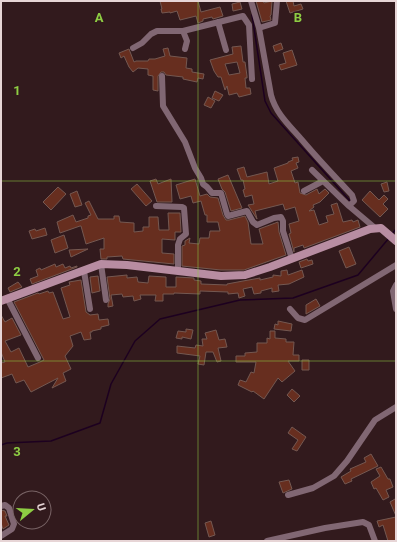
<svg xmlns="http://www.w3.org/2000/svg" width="397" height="542" font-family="Roboto,sans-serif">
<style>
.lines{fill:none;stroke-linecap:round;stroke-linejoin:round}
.stream{stroke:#1d0020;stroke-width:1.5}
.building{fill:#672e1f;stroke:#745851;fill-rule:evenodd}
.street{stroke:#816773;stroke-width:6}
.secondary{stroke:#b88da2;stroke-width:8}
.grid{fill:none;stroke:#8ecd43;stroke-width:1;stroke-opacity:0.55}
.grid-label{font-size:13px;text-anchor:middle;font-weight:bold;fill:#8ecd43;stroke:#321a1d;stroke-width:3;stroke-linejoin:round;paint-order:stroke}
</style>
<rect width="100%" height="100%" fill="#321a1d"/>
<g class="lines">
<!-- stream -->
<path class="stream" d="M252,15L265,101L271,113L351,202
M392,234L396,229
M1,445L7,443L51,441L100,423L111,384L135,341L160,319L240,300L293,298L358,275L389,238"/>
</g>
<!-- building -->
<path class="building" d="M160,1H198L201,12L220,7L223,16L213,19L212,17L203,19V21L198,23L196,16L180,20L177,11L170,13V12L162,13L161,9H162Z
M256,1H263L264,3L272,1L271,15L270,16L271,20L262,22Z
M286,1H293L294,6L301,4L303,9L290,13Z
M240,2L242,9L233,11L232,4Z
M281,43L283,49L275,52L273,46Z
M241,46L243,62H245L247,76V78H245L246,88H250L251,94L239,97L237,93L229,95L227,86L225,90L221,77H218L214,71L210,60L233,54L232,47ZM237,62L240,73L229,75L225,64Z
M168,48L170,56L187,58L186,68L192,69V72L204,74L203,79L198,78L197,82L183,79V77L166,75L164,72H161L158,76V91L153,90V76L148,75V69L138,68L133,72L129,67L124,56L121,58L119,53L129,49L134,62L136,61H148L149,59H155L165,56L163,49Z
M292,50L297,65L281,70L279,65L286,63L283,53Z
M215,91L223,95L219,101L212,98Z
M208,97L215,101L211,108L204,105Z
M298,157L299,162L296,163L298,168L291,171L295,183L298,182L300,193L306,195L317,189L319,194L325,189L329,193L320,202L313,205L314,207L309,211L314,210L319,225L328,222L326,216L334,214L331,205L337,203L343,222L352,220L353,222L358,220L360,227L304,248L303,245L294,248V252L289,234L291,233L289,224L299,221L295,207L285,210L283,204L255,211L257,219L248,205L254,204L252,195L245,197L243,190L245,189L243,180H241L237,169L244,167L247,177L267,172L269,184L278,181L274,168L288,163V162L293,160L292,158Z
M228,175L242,208L231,211L225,192L222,189L218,179Z
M156,179L158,184L171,179L172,202H157L150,181Z
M195,179L200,196L207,194L210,197L218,198L223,215L226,220H229L245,216L248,222L251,244H263L259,229L278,222L279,232L286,255L244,270H221L182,266V246L185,245V241L190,238L189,243L199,244L200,238H209L210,231H220L218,222H207V215H205L201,201L193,203L191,196L180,199L176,185Z
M387,182L389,191L384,192L381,184Z
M137,184L152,201L146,206L131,189Z
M58,187L66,194L51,210L43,202Z
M77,191L82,205L75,207L70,194Z
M370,191L379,200L384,195L388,199L383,204L388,209L380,217L362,200Z
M89,201L98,219H114V216H119L120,222L134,223V232L143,231V227H149V217H158L159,230H169L168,213H180L181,232H175V240L162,239V253L174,254V264L123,259L122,256L107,257V259H101L100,249H104V238L86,244L81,226H80L60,233L57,222L73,215L76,222L88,218V216L91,215L85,203Z
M45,228L47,235L32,239L29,231L35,229L36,231Z
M64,235L68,248L55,253L51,240Z
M349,247L356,264L346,268L339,251Z
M88,249L71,257L69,250Z
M307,259L308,261L312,260L313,264L301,268L299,262Z
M55,264L56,267L63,264L65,268L70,266L71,268L77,266V267L32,284L30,279L38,276L36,270L40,268L41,270Z
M287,270L288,275L302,270L304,277L289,284L278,285L279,291L272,292V288L261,291V293L254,294L252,287L243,289L245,296L239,298L238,293L228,294V292L200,291V294L174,293V294H163V301H155L156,295H140L141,299L134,301L133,296L123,297L122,294L111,295L113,306L108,307V304L110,299L107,277L127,275V278L137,277L138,282L148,283L149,276L166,277V287H176V277L194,278V280L201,281V284L227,285V284L243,281L260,278V280L273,277V275L281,276V271Z
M98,276L100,291L92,293L90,277Z
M81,280L86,312L90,315L98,314L99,320L108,319L109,325L101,327V329L92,331V332H90L91,339L84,340L81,332L70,336L73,346L65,356L71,369L63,373L66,381L52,388L58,378L31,392L24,380L16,383L12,374L1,378V363L5,362L1,352V315L5,322L12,318L21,335L5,341L11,352L19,348L28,367L40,362L44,360L14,302L38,293L39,294L48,291L49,293L53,292L63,319L70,317L61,288L70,285L69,282Z
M18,282L22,287L10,292L8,288Z
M316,299L320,306L306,314V305Z
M278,321L292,324L291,331L274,329L275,324L278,325Z
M186,329L193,330L191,339L182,337V339L176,338L178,331L186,332Z
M216,330L219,340L225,339L227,347L218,348L221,361L217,362L213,352H206L204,365L198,364L200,356L177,353V346L195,348L196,345L203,346L202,339H207L205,333Z
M270,331H275V338L286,339V342H294L293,355H299V361H288L295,371L282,382L278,378L264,399L253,391L252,392L238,385L240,380L246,382L251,372L254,373L256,362H236V356H245V353L257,352V343H267V338L270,339Z
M302,360H309V370H302Z
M292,389L300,396L294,402L287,395Z
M292,427L306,437L297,451L292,449L298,440L288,433Z
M371,454L378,466L351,479L352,481L345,484L341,477L351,471L350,469L366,462L364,458Z
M381,467L388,479H390L393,487L386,490L389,497L383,500L376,488L374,489L371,482L380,476L376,469Z
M289,480L292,489L283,493L279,482Z
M395,499L396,502V516L390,502Z
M1,510L5,511L7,516H5L9,525L3,529L1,523Z
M396,517V541H388L383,525L379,527L377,521Z
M211,521L215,535L209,537L205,523Z"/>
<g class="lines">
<!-- street -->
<path class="street" d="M251,1L259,28L271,95C276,114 290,126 302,140C318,159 335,177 352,195L354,201L349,206L375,228
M218,22L226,50
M259,28L275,23L277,1
M183,31L187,41L185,49
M133,48L142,43L151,34L157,31H183L243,16L249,25L252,79
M162,76L163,106L185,142L195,168L201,178L203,184L207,187L212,193H221L227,214L228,216L247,211L253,222L257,225L274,218L281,217L283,221V231L292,259
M312,170L349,206
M304,191L323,181
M156,206L182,207L184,208L186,234L180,239L178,245V271
M101,264L106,300
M84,271L90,309
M396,285L393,291L396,309
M7,298L38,358
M290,309L298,318L305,320L396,265
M288,495L313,488L334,476L347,461L375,420L396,407
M1,506L5,505L9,508L14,524L12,529L1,536
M267,541L325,528L363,522L369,525L375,541"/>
<!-- secondary -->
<path class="secondary" d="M1,301L101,264L127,265L221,276L245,275L270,267L370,229L381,228L396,241"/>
</g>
<!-- grid -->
<path class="grid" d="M198,1V541M1,181H396M1,361H396"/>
<g class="grid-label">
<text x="99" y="22">A</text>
<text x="298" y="22">B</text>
<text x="17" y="95">1</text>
<text x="17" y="276">2</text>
<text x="17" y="456">3</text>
</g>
<!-- border -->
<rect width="397" height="542" fill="none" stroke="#e7d5d6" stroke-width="4"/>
<!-- north arrow -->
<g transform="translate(32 510) rotate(72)"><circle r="19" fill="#321a1d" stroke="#7a6567"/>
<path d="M0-3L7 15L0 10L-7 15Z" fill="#8ecd43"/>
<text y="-6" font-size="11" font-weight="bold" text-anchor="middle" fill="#e7d5d6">U</text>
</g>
</svg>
